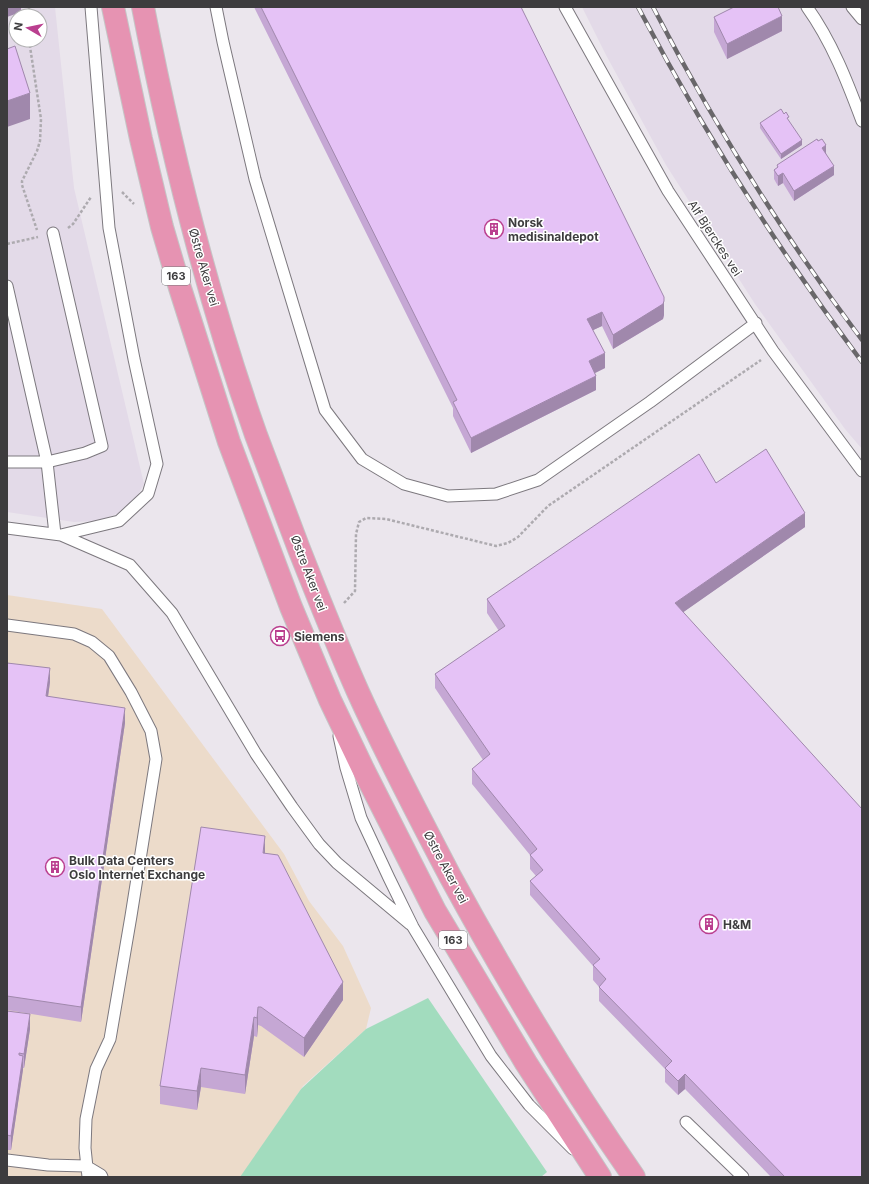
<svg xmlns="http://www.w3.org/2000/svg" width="869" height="1184" font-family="Inter,sans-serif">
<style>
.built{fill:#e3dae8;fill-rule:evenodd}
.industrial{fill:#ecdbca}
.green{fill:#a2dcbe}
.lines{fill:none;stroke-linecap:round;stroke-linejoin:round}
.lane-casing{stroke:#7c787e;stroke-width:13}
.highway-casing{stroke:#c5c4c5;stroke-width:24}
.path{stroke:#adaaaf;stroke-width:2.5;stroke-dasharray:3 2;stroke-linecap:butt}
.lane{stroke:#fff;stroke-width:11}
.highway{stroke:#e693b2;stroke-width:22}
.rail-casing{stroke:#69676a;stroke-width:4.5}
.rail{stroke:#fff;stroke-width:3;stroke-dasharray:9;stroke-linecap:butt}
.wall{fill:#c5a7d4}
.shaded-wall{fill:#a088ac}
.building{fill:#e5c2f6;stroke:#a088ac}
.labels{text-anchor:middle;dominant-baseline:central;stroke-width:3;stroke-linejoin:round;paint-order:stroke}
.shield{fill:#fff;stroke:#777678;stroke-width:1}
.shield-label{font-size:11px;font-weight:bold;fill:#3d3c3e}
.poi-label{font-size:12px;font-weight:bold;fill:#3d3c3e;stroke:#fff;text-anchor:start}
.street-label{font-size:12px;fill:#3d3c3e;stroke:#fff}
</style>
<rect width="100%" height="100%" fill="#ebe6ed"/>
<!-- built -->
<path class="built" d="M7,7H55L74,188L144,484L134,502L122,512L97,521L74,522L7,512ZM16,16H40V40H16Z
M582,7H862V449L845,429L755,304L666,165L606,55Z"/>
<!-- industrial -->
<path class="industrial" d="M7,595L102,609L284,854L309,901L343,946L371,1008L366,1029L303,1086L241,1177H7Z"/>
<!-- green -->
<path class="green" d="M428,998L547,1172L541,1177H240L301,1089L366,1029Z"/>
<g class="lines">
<defs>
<path id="lane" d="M216,7L223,42L255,179L325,410L362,459L404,484L448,496L496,494L538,480L650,402L756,323
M565,7L668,191L773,351L862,471
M807,7C832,42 847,81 862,121
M852,7L862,19
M7,286L47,462L55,534
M7,462H47L85,453L102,446L53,233
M7,528L61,535L119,521L148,494L157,464L134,359L109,228L91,7
M61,535L130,565L172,613L256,754L292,807L319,844L337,863L410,924
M7,625L74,634L92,642L109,656L131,692L151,731L156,759L131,916L110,1039L96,1069L86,1119L85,1148L88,1177
M339,736L346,768L361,818L389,878L413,927L491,1056L529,1105L573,1149
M686,1122L743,1177
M7,1160L48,1165L86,1166L101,1175L102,1177"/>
<path id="highway" d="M113,7L141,139L162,227L180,288L229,442L291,607L330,700L364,771L435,911L526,1063L600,1177
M143,7C171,152 207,296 256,435C270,473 285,511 299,549C318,597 337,645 358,692C386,754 418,815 450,876C506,979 567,1081 634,1177"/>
</defs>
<!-- lane casing -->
<use href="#lane" class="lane-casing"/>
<!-- highway casing -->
<use href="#highway" class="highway-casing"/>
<!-- path -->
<path class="path" d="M29,7V16
M29,40L41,119L40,141L37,151L22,181V185L37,230
M122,192L134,204
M68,228L73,224L91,197
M7,244L38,237
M344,603L355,591L356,534L359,522L366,518L386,519L496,546L508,543L518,537L548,506L761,360"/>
<!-- lane -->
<use href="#lane" class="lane"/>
<!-- highway -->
<use href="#highway" class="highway"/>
<defs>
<path id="rail" d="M638,7C704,133 777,248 862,362
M653,7C713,123 783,235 862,340"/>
</defs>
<!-- rail casing -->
<use href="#rail" class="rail-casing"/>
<!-- rail -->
<use href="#rail" class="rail"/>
</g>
<!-- wall -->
<path class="wall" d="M254,7H521L664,315L663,319L613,349L602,326L593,330L605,368L595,373L596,390L471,453L453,416V408Z
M714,17L782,31L727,59L714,32Z
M789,121L802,145L781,159L760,128V123Z
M826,153L834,175L794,201L783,183L778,186L774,179V170L777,168V165Z
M716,483L805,527L683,612L862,1177H771L685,1089L678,1095L665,1082V1069L599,1001V987L593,980V966L530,895V881L536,876L530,869V855L472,784V769L483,760L435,688V674L499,631L487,613V599Z
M7,663L50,682L48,696L125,723L81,1022L7,1010Z
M265,853L343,1000L304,1057L261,1026L258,1025L257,1037L254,1036L245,1094L201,1087L197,1110L160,1104V1086Z
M7,1011L30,1029L24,1068H23L11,1150H7Z"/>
<!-- shaded-wall -->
<path class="shaded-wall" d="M7,7H21V12L7,17Z
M782,16V31L727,59V44Z
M30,93V119L7,127V101Z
M802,140V145L781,159V154Z
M826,145V155L822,148Z
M834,166V175L794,201V191Z
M783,173V183L778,186V176Z
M664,301V315L663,319L613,349V335Z
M602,312V326L587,333V319Z
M605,353V368L589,376V361Z
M596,376V390L471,453V438Z
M805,513V527L675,618V603Z
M50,668V682L46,711V696Z
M125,708V723L81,1022V1007Z
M265,836V855L263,853Z
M343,982V1000L304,1057V1038Z
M258,1007V1025L257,1037V1018Z
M30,1014V1029L24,1068V1054Z
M254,1017V1036L245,1094V1075Z
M23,1056V1070L11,1150V1136Z
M201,1068V1087L197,1110V1091Z
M685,1074V1089L678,1095V1081Z"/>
<!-- building -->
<path class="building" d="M261,7H521L664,297V301L663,304L613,335L602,312L587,319L605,353L589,361L596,376L471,438L453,402L457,400Z
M734,7H778L782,16L727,44L714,17Z
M15,46L30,93L7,101V49Z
M781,109L784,114L786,112L789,117L787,118L802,140L781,154L760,123Z
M817,139L818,141L822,139L826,145L822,148L834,166L794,191L783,173L778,176L774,170L778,167L777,165Z
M766,449L805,513L675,603L862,809V1177H785L685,1074L678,1081L665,1068L672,1061L599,987L606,979L593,965L600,959L530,881L543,870L530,855L537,849L472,769L490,754L435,674L505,626L487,599L699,454L716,483Z
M7,663L50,668L46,696L125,708L81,1007L7,996Z
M201,827L265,836L263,853L278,855L343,982L304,1038L261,1007H258L257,1018L254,1017L245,1075L201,1068L197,1091L160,1086Z
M7,1011L30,1014L24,1054L19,1053V1055L23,1056L11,1136L7,1135Z"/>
<!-- icons -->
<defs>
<symbol id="building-ring" viewBox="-11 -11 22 22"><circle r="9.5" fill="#fff" stroke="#ba3f8f" stroke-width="1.5"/><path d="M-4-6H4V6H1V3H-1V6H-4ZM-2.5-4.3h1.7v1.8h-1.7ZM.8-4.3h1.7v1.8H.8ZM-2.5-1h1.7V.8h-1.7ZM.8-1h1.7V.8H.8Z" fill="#ba3f8f"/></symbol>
<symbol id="bus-ring" viewBox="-11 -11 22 22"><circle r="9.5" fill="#fff" stroke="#ba3f8f" stroke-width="1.5"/><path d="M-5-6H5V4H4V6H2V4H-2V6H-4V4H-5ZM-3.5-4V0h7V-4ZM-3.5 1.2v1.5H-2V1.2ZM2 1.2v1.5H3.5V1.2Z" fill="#ba3f8f"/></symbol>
</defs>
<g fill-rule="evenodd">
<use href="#building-ring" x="483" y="218" width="22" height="22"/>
<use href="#bus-ring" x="269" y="625" width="22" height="22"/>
<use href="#building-ring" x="44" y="856" width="22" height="22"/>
<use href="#building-ring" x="698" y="913" width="22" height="22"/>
</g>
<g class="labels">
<!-- shield labels -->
<g class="shield">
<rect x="162" y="267" width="28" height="18" rx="3"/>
<rect x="439" y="931" width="28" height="18" rx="3"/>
</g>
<g class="shield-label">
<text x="176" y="276">163</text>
<text x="453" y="940">163</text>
</g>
<!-- poi labels -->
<g class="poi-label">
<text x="508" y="222">Norsk<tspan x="508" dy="14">medisinaldepot</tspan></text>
<text x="294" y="636">Siemens</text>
<text x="69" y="860">Bulk Data Centers<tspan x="69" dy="14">Oslo Internet Exchange</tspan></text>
<text x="723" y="924">H&amp;M</text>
</g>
<!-- street labels -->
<g class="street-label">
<text transform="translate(715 238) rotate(57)">Alf Bjerckes vei</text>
<text transform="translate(204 267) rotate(74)">Østre Aker vei</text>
<text transform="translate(309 573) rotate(69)">Østre Aker vei</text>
<text transform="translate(446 867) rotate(62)">Østre Aker vei</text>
</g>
</g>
<!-- border -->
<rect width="869" height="1184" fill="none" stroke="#3d3c3e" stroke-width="16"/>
<!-- north arrow -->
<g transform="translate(28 28) rotate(279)"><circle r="19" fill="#ffffff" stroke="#b1b1b2"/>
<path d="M0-3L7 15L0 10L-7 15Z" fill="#ba3f8f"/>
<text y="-6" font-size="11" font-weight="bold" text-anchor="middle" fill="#3d3c3e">N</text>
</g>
</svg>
